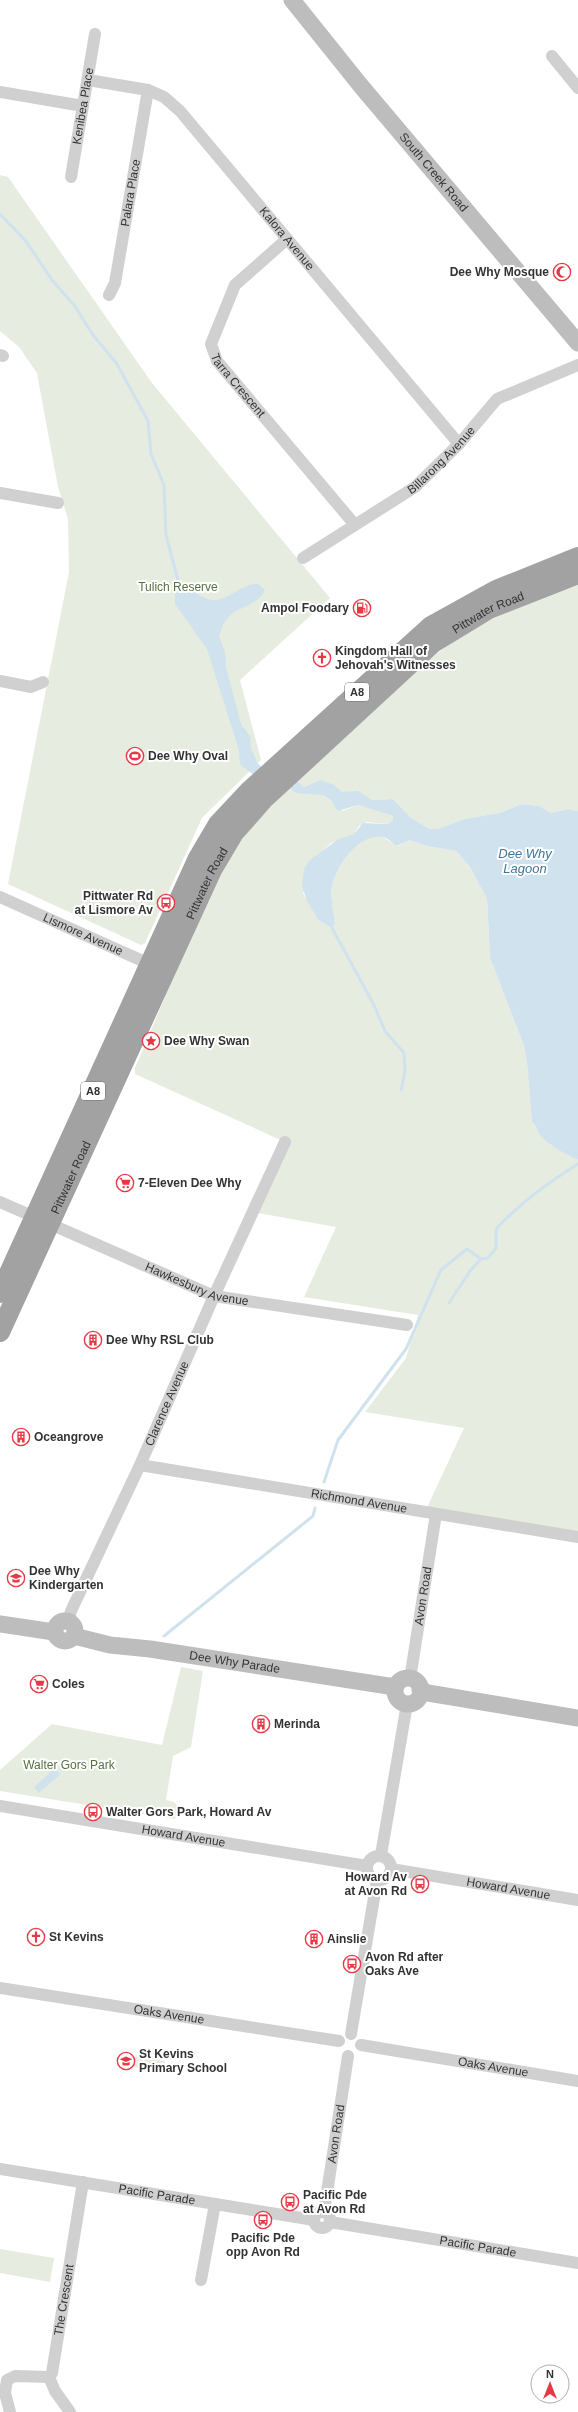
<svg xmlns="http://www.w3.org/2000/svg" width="578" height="2412" font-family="Helvetica,sans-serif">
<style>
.green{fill:#e6ecdf}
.water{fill:#cfe2ee}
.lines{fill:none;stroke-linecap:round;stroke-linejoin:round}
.stream{stroke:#cfe2ee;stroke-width:3}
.minor{stroke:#d0d0d0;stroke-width:12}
.secondary{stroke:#bdbdbd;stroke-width:17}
.trunk{stroke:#a2a2a2;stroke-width:20}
.labels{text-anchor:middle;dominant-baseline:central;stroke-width:4;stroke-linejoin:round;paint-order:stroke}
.shield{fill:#fff;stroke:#707070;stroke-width:1}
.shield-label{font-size:11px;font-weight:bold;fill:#333}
.street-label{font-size:12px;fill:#333;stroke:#fff}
.poi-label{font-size:12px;font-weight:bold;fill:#333;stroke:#fff;text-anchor:start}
.park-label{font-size:12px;fill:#56703f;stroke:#fff}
.water-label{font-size:13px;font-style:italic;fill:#3f7597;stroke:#fff}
</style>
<rect width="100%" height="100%" fill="#fff"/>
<!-- green -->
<path class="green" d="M0,175L8,177L152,383L330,598L240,680L261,760L202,818L145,943L141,945L8,884L69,572L68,519L58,487L37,373L19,347L0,331Z
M578,585V811L569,809L551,813L539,806L522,804L499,813L464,819L438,829H430L410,817L393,799L372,800L342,792L320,780L304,787L297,781L423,664L455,640L494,618L542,597Z
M289,789L323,795L342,811L358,805L393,816V820L388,824L367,822L359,826L354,834L331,843L321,852L303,893L318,920L332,928L335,924C334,912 330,899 332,887C336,869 355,837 377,836C386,836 394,846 398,846C402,845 404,841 409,840L427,846L456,851L470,867L487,899L490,958L524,1046L539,1133L551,1145L578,1160V1538L425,1512L464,1428L365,1412L406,1358L418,1315L304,1297L336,1227L253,1212L285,1142L135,1074V1068L199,917L229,855L261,816Z
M181,1667L203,1671L191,1747L173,1756L166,1800L174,1802L177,1805L175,1819L0,1791V1770L52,1724L162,1745Z
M135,2055L165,2061L164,2072L133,2067Z
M0,2249L54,2258L50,2282L0,2273Z"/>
<!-- water -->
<path class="water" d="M178,582C188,587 198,596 208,599C224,605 241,583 258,584L265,590C258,607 235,606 226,620C222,625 221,631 219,637L225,652L226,667L241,724L250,736L251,748L257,762L262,768L295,779L304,787L320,780L334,785L342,792L358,791L372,800L393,799L410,817L430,829H438L464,819L499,813L522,804L539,806L551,813L569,809L578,811V1160C565,1153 550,1147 540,1135C537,1130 537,1126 532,1121L528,1070L524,1046L490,958L487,899L470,867L456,851L427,846L409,840L397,846C391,843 389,838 382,837C358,833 336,867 332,887C330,899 334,912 335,924L332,928L318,920L307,901L302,886L304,869L310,860L337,840L354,834L363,823L388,824L393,820V816L358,805L338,811L331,801L323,795L297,793L286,786L255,776L240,764L239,750L207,649L175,604V590Z
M55,1768L60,1775L39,1793L34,1787Z"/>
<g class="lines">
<!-- stream -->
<path class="stream" d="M0,214L25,240L52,280L74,305L93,335L117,364L148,421L151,454L164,485L166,535L179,584
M332,928L374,1005L385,1031L404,1053L405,1072L401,1090
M449,1303L470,1271L481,1259
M324,1482L338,1440L406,1349L441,1270L467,1249L481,1259L488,1258L496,1248V1229C521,1202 547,1183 578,1164
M164,1636L313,1516L315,1508"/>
<!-- minor -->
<g class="minor">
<path d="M552,56L578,88"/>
<path id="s1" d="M88,80L148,90L164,97L180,111L459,444"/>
<path d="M0,92L83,106"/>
<path id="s2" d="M71,177L95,34"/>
<path id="s3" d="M287,239L235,285L211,344L217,361L355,525"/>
<path id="s4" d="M109,295L115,283L148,90"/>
<path d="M0,355L3,356"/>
<path d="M0,493L58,503"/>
<path id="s5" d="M303,558L415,487L459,444L497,399L578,365"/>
<path d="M0,681L31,687L43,682"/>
<path id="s6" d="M0,897L156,967"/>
<path id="s7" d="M0,1202L214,1296L407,1325"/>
<path id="s8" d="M140,1465L578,1537"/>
<path id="s9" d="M68,1621L71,1611L140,1465L214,1296L285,1142"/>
<path id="s10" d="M410,1679L436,1514"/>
<path id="s11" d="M0,1806L367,1866"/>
<path d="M381,1855L407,1704"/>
<circle cx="379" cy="1868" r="12"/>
<path id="s12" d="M391,1869L578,1900"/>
<path id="s13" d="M0,1988L339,2041"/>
<path d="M351,2034L377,1880"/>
<path id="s14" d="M361,2045L578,2081"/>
<path id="s15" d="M0,2169L314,2220"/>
<circle cx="322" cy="2220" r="8"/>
<path id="s16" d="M324,2212L348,2056"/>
<path id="s17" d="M330,2222L578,2263"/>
<path d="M201,2280L215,2204"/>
<path d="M10,2412L5,2393L7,2380L15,2376L49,2377"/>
<path id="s18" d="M70,2412L55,2391L49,2377L52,2373L83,2182"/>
</g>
<!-- secondary -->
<g class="secondary">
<path id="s19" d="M292,0L361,86L578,343"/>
<circle cx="65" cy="1631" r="10"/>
<path d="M0,1624L54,1632"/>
<path id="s20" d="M74,1636L110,1645L150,1649L395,1687"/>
<circle cx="408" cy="1691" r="13"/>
<path d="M420,1690L428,1693L578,1718"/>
</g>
<!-- trunk -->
<g class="trunk">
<path d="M0,1293L198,858L218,824L248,792L431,626L496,590L578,557"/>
<path id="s21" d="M0,1332L212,870L234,833L264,799L433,643L489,609L578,574"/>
</g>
</g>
<!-- icons -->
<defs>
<symbol id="mosque-ring" viewBox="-11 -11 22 22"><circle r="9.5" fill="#fff" stroke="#e63946" stroke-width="1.5"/><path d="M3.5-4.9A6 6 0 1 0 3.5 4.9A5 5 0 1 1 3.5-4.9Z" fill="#e63946"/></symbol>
<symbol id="fuel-ring" viewBox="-11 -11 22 22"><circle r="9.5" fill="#fff" stroke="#e63946" stroke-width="1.5"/><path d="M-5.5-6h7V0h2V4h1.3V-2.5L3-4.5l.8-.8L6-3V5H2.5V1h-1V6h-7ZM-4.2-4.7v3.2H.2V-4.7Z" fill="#e63946"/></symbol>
<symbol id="church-ring" viewBox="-11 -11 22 22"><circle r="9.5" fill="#fff" stroke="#e63946" stroke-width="1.5"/><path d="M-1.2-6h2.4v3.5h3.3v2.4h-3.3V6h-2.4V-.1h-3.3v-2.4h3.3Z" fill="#e63946"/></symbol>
<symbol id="stadium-ring" viewBox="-11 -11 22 22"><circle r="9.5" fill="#fff" stroke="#e63946" stroke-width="1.5"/><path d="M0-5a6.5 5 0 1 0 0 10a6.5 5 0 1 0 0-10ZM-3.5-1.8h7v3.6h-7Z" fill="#e63946"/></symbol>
<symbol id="bus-ring" viewBox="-11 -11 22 22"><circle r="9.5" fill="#fff" stroke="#e63946" stroke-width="1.5"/><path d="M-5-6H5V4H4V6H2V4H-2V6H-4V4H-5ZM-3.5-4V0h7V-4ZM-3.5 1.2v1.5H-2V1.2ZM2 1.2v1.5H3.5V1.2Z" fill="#e63946"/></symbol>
<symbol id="sight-ring" viewBox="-11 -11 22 22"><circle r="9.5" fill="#fff" stroke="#e63946" stroke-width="1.5"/><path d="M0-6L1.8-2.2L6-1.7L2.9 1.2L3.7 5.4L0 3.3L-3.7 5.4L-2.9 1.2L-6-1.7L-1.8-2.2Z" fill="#e63946"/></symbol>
<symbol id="supermarket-ring" viewBox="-11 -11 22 22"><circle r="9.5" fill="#fff" stroke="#e63946" stroke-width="1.5"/><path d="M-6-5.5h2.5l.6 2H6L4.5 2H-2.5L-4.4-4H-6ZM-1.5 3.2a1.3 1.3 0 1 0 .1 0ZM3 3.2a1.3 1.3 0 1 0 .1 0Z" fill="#e63946"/></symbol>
<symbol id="building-ring" viewBox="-11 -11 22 22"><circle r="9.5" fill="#fff" stroke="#e63946" stroke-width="1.5"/><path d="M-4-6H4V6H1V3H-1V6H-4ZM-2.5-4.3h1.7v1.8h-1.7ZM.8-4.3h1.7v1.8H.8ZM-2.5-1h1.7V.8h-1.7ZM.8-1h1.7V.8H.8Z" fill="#e63946"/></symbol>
<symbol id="school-ring" viewBox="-11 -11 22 22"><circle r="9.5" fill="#fff" stroke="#e63946" stroke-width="1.5"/><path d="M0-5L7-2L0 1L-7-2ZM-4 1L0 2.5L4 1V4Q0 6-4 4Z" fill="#e63946"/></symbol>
</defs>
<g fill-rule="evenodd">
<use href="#mosque-ring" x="552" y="262" width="20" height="20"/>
<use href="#fuel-ring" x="352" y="598" width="20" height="20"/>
<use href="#church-ring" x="312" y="648" width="20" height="20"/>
<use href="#stadium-ring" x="125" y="746" width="20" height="20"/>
<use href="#bus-ring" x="156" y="893" width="20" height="20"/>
<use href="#sight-ring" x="141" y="1031" width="20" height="20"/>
<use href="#supermarket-ring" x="115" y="1173" width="20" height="20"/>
<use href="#building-ring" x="83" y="1330" width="20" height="20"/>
<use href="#building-ring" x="11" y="1427" width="20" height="20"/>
<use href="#school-ring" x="6" y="1568" width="20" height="20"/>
<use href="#supermarket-ring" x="29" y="1674" width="20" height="20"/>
<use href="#building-ring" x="251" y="1714" width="20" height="20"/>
<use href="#bus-ring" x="83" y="1802" width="20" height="20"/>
<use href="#bus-ring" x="410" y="1874" width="20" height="20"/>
<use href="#church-ring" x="26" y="1927" width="20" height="20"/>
<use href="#building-ring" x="304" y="1929" width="20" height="20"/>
<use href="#bus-ring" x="342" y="1954" width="20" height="20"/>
<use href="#school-ring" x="116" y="2051" width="20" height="20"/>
<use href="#bus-ring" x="280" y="2192" width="20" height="20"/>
<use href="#bus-ring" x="253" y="2210" width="20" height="20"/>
</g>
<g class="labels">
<!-- shield labels -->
<g class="shield">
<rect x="345" y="683" width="24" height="18" rx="3"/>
<rect x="81" y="1082" width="24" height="18" rx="3"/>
</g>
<g class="shield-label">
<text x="357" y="692">A8</text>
<text x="93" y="1091">A8</text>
</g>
<!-- street labels -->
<g class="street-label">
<text stroke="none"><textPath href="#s2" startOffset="72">Kenibea Place</textPath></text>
<text stroke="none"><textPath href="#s19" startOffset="223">South Creek Road</textPath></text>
<text stroke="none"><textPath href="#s4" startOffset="105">Palara Place</textPath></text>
<text stroke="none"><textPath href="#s1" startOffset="266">Kalora Avenue</textPath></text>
<text stroke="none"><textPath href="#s3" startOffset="183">Tarra Crescent</textPath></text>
<text stroke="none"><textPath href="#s5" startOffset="170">Billarong Avenue</textPath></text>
<text stroke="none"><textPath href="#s21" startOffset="890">Pittwater Road</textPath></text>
<text stroke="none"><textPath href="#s21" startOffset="494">Pittwater Road</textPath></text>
<text stroke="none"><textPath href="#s6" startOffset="91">Lismore Avenue</textPath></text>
<text stroke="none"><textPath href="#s21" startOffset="170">Pittwater Road</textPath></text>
<text stroke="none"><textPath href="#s7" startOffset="214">Hawkesbury Avenue</textPath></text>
<text stroke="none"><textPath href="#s9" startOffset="239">Clarence Avenue</textPath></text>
<text stroke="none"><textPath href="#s8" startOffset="222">Richmond Avenue</textPath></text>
<text stroke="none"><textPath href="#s10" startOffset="84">Avon Road</textPath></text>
<text stroke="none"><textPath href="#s20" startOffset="163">Dee Why Parade</textPath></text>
<text stroke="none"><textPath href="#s11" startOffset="186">Howard Avenue</textPath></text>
<text stroke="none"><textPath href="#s12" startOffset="119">Howard Avenue</textPath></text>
<text stroke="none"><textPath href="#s13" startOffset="171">Oaks Avenue</textPath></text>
<text stroke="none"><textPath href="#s14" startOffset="134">Oaks Avenue</textPath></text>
<text stroke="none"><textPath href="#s16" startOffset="79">Avon Road</textPath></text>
<text stroke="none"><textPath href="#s15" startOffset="159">Pacific Parade</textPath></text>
<text stroke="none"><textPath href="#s17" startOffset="150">Pacific Parade</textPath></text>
<text stroke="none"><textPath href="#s18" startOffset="120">The Crescent</textPath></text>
</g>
<!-- poi labels -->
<g class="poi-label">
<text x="549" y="272" text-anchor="end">Dee Why Mosque</text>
<text x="349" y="608" text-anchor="end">Ampol Foodary</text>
<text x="335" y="651">Kingdom Hall of<tspan x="335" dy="14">Jehovah's Witnesses</tspan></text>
<text x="148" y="756">Dee Why Oval</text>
<text x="153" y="896" text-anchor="end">Pittwater Rd<tspan x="153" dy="14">at Lismore Av</tspan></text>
<text x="164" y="1041">Dee Why Swan</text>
<text x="138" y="1183">7-Eleven Dee Why</text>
<text x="106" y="1340">Dee Why RSL Club</text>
<text x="34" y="1437">Oceangrove</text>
<text x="29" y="1571">Dee Why<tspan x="29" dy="14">Kindergarten</tspan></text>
<text x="52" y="1684">Coles</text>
<text x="274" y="1724">Merinda</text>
<text x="106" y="1812">Walter Gors Park, Howard Av</text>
<text x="407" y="1877" text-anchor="end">Howard Av<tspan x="407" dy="14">at Avon Rd</tspan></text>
<text x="49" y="1937">St Kevins</text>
<text x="327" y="1939">Ainslie</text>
<text x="365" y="1957">Avon Rd after<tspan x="365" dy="14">Oaks Ave</tspan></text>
<text x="139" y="2054">St Kevins<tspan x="139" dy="14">Primary School</tspan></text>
<text x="303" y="2195">Pacific Pde<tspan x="303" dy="14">at Avon Rd</tspan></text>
<text x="263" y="2238" text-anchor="middle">Pacific Pde<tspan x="263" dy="14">opp Avon Rd</tspan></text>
</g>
<!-- park labels -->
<g class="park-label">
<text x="178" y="587">Tulich Reserve</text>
<text x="69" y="1765">Walter Gors Park</text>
</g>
<!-- water labels -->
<g class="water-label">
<text x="525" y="853">Dee Why<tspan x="525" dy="15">Lagoon</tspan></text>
</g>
</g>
<!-- north arrow -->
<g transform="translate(550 2384)"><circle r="19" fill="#ffffff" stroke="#adadad"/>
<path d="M0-3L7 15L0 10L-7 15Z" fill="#e63946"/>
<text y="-6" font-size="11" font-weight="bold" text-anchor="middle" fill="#333333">N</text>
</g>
</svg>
